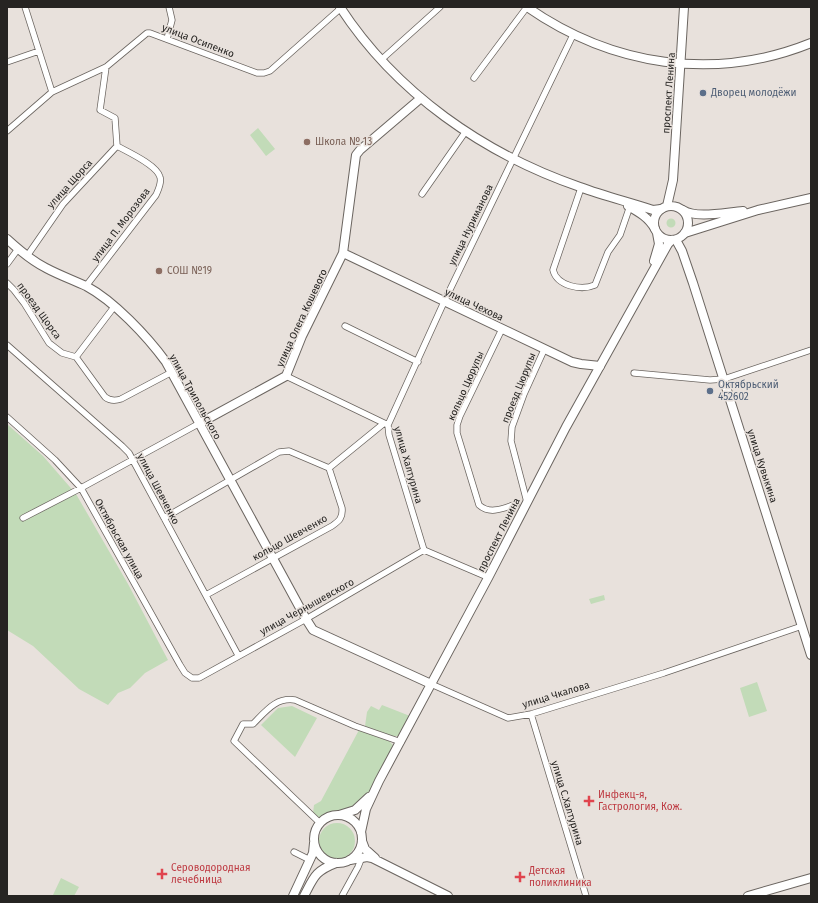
<svg xmlns="http://www.w3.org/2000/svg" width="818" height="903" font-family="'Fira Sans',sans-serif">
<style>
.green{fill:#c2dbb8}
.lines{fill:none;stroke-linecap:round;stroke-linejoin:round}
.street-casing{stroke:#6b6560;stroke-width:7}
.secondary-casing{stroke:#6b6560;stroke-width:10}
.primary-casing{stroke:#6b6560;stroke-width:10}
.street{stroke:#fff;stroke-width:5.5}
.secondary{stroke:#fff;stroke-width:8}
.primary{stroke:#fff;stroke-width:8}
.service-dot{fill:#5c6f8a;stroke:#e8e1dc;stroke-width:1.5}
.education-dot{fill:#8d6e63;stroke:#e8e1dc;stroke-width:1.5}
.health-dot{fill:#e0444e;stroke:#e8e1dc;stroke-width:1.5}
.labels{text-anchor:middle;dominant-baseline:central;stroke-width:3;stroke-linejoin:round;paint-order:stroke}
.street-label{font-size:10px;fill:#262422;stroke:#e8e1dc}
.service-label{font-size:10px;fill:#4e5e75;stroke:#e8e1dc;text-anchor:start}
.education-label{font-size:10px;fill:#785e54;stroke:#e8e1dc;text-anchor:start}
.health-label{font-size:10px;fill:#be3a42;stroke:#e8e1dc;text-anchor:start}
</style>
<rect width="100%" height="100%" fill="#e8e1dc"/>
<!-- green -->
<path class="green" d="M258,128L275,149L266,156L250,135Z
M666.5 223a4.5 4.5 0 1 1 9 0a4.5 4.5 0 1 1-9 0Z
M7,424L43,456L76,494L128,584L168,660L145,673L130,688L118,693L108,705L79,689L33,646L7,630Z
M604,595L605,600L591,604L589,599Z
M757,682L767,711L749,717L740,688Z
M382,705L410,716L399,736H391L365,726L367,712L371,706L379,710Z
M292,706L317,718L295,757L261,725L278,708Z
M359,730L389,741L394,746L366,798L357,806L345,811H332L320,818L313,813L314,805L321,801Z
M319 841a18 18 0 1 1 36 0a18 18 0 1 1-36 0Z
M61,878L79,887L74,896H55L53,895Z"/>
<g class="lines">
<defs>
<path id="street" d="M25,7L52,92
M167,39L172,20L169,7
M381,60L440,7
M7,62L39,51
M106,67L100,110L115,118L117,146
M474,78L527,7
M7,131L52,92L106,67L147,33H150L257,73H264L270,71L341,8
M581,188L553,270C557,286 581,291 595,285L608,252L620,235L630,206
M422,194L466,131
M27,256L63,204L117,146
M7,264L18,249
M7,283L14,290L24,303L49,343L62,353L76,357L105,397C110,401 115,401 121,399L172,372
M86,286L156,195C158,190 162,183 160,177C157,165 128,152 117,146
M345,326L418,362
M502,329L460,416L457,425V433L479,505C490,515 504,508 516,504
M7,345L122,446L129,453L238,655
M76,357L114,307
M634,373L710,380L724,379L811,350
M286,376L388,425
M7,417L55,460L81,488L180,665L185,673L192,678H199L306,619L424,550
M329,468L383,424
M527,502L511,441L512,427L524,394L544,350
M23,518L81,488L200,423
M164,518L279,452L289,451L329,468L342,508C343,518 339,521 332,526L206,595
M424,550L389,435L388,425L444,302L573,35
M424,550L485,576
M431,684L508,718L531,714L664,673L802,626
M531,714L586,896
M320,823L234,741L243,724H253C266,711 276,697 295,700L355,726L401,742
M294,852L310,860
M342,896L358,867L362,857"/>
<path id="secondary" d="M340,7C396,93 484,154 580,187C604,196 629,202 653,210L661,209
M527,7C612,66 714,82 811,43
M628,206C639,212 649,218 655,229
M683,210C696,219 727,212 743,211
M685,233L758,210L811,198
M7,239C19,250 32,261 46,268C59,275 73,280 86,286C114,301 147,336 166,362L306,619L313,630L431,684
M676,240L682,251L693,283L811,655
M343,253L572,362L581,364L600,366
M200,423L286,376L302,336L343,253L356,155L360,150L421,98
M362,841L365,849L375,858
M350,860L367,857L372,858L448,896
M748,896L811,878"/>
<path id="primary" d="M654 223a17 17 0 1 1 34 0a17 17 0 1 1-34 0Z
M667,206L673,180L684,7
M654,261L659,244L657,233
M339,815L355,810L369,797
M314 839a24 24 0 1 1 48 0a24 24 0 1 1-48 0Z
M361,832L366,809L379,781L488,578L566,427L668,244L672,240
M293,896L313,853L314,843
M304,896C314,877 315,871 336,863"/>
</defs>
<!-- street casing -->
<use href="#street" class="street-casing"/>
<!-- secondary casing -->
<use href="#secondary" class="secondary-casing"/>
<!-- primary casing -->
<use href="#primary" class="primary-casing"/>
<!-- street -->
<use href="#street" class="street"/>
<!-- secondary -->
<use href="#secondary" class="secondary"/>
<!-- primary -->
<use href="#primary" class="primary"/>
</g>
<!-- markers -->
<g class="service-dot">
<circle cx="703" cy="93" r="4"/>
<circle cx="710" cy="391" r="4"/>
</g>
<g class="education-dot">
<circle cx="307" cy="142" r="4"/>
<circle cx="159" cy="271" r="4"/>
</g>
<g class="health-dot">
<path d="M587 795h4v4h4v4h-4v4h-4v-4h-4v-4h4z"/>
<path d="M160 868h4v4h4v4h-4v4h-4v-4h-4v-4h4z"/>
<path d="M518 871h4v4h4v4h-4v4h-4v-4h-4v-4h4z"/>
</g>
<g class="labels">
<!-- street labels -->
<g class="street-label">
<text transform="translate(198 41) rotate(21)">улица Осипенко</text>
<text transform="translate(669 93) rotate(-86)">проспект Ленина</text>
<text transform="translate(70 184) rotate(-48)">улица Щорса</text>
<text transform="translate(121 225) rotate(-53)">улица П. Морозова</text>
<text transform="translate(471 225) rotate(-64)">улица Нуриманова</text>
<text transform="translate(474 305) rotate(25)">улица Чехова</text>
<text transform="translate(39 311) rotate(54)">проезд Щорса</text>
<text transform="translate(302 318) rotate(-65)">улица Олега Кошевого</text>
<text transform="translate(466 386) rotate(-66)">кольцо Цюрупы</text>
<text transform="translate(519 388) rotate(-68)">проезд Цюрупы</text>
<text transform="translate(195 397) rotate(61)">улица Трипольского</text>
<text transform="translate(408 465) rotate(74)">улица Халтурина</text>
<text transform="translate(762 466) rotate(72)">улица Кувыкина</text>
<text transform="translate(158 489) rotate(62)">улица Шевченко</text>
<text transform="translate(499 535) rotate(-63)">проспект Ленина</text>
<text transform="translate(290 538) rotate(-29)">кольцо Шевченко</text>
<text transform="translate(119 539) rotate(61)">Октябрьская улица</text>
<text transform="translate(307 607) rotate(-29)">улица Чернышевского</text>
<text transform="translate(556 695) rotate(-17)">улица Чкалова</text>
<text transform="translate(567 803) rotate(73)">улица С.Халтурина</text>
</g>
<!-- service labels -->
<g class="service-label">
<text x="711" y="93">Дворец молодёжи</text>
<text x="718" y="385">Октябрьский<tspan x="718" dy="12">452602</tspan></text>
</g>
<!-- education labels -->
<g class="education-label">
<text x="315" y="142">Школа № 13</text>
<text x="167" y="271">СОШ №19</text>
</g>
<!-- health labels -->
<g class="health-label">
<text x="598" y="795">Инфекц-я,<tspan x="598" dy="12">Гастрология, Кож.</tspan></text>
<text x="171" y="868">Сероводородная<tspan x="171" dy="12">лечебница</tspan></text>
<text x="529" y="871">Детская<tspan x="529" dy="12">поликлиника</tspan></text>
</g>
</g>
<!-- border -->
<rect width="818" height="903" fill="none" stroke="#262422" stroke-width="16"/>
</svg>
